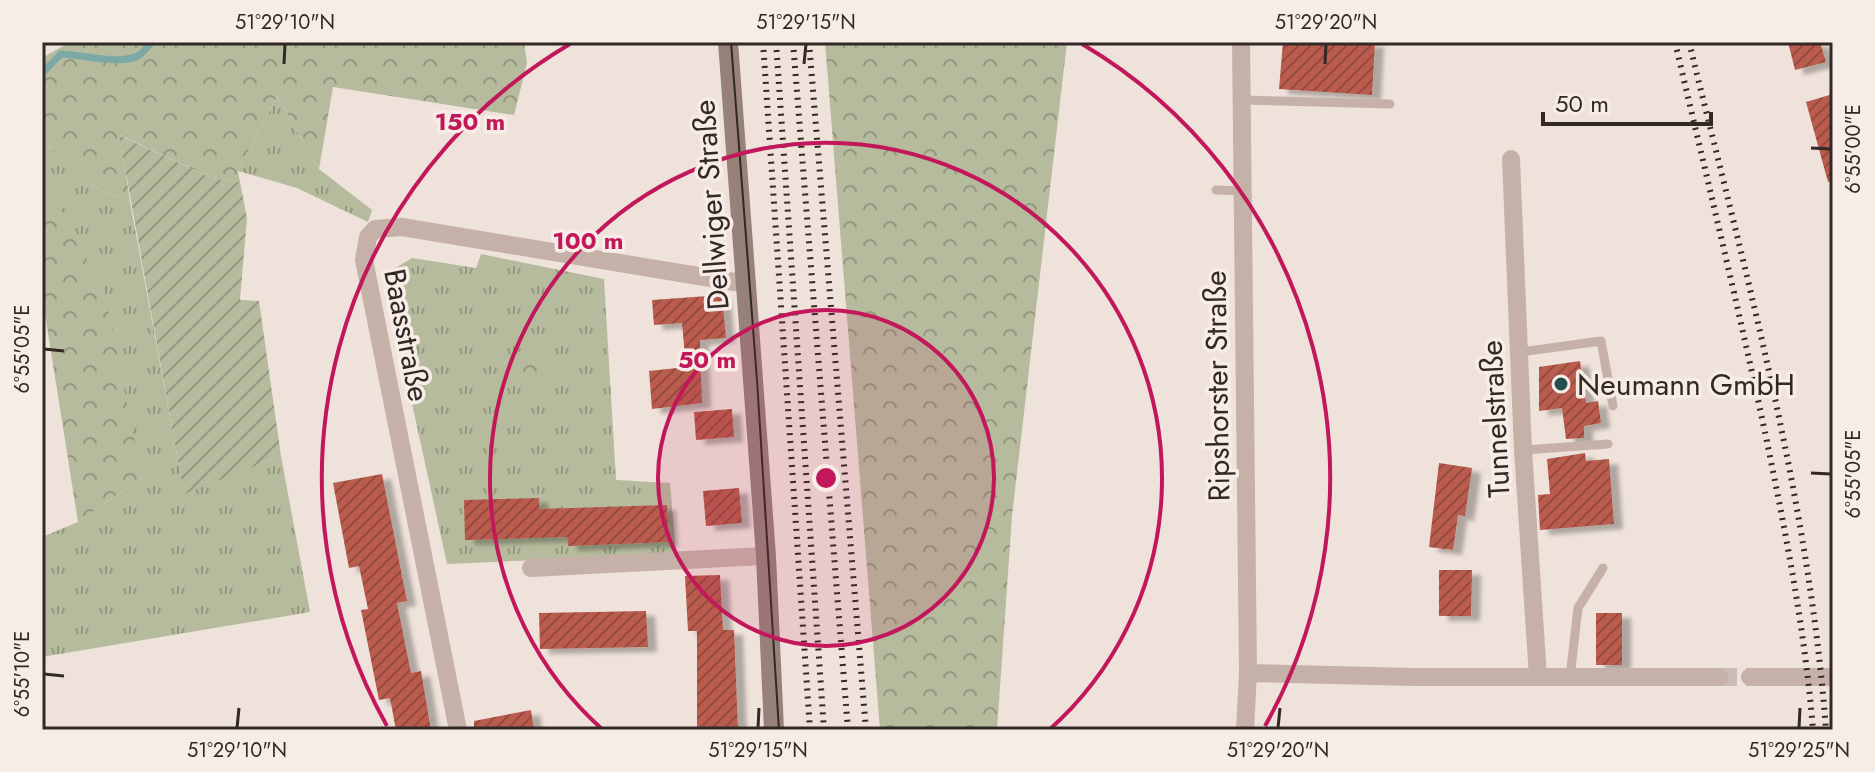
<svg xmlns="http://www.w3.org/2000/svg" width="1875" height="772" font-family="Jost,sans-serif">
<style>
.grass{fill:url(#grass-tufts)}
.forest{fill:url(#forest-crowns)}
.garden{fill:url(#garden-furrows)}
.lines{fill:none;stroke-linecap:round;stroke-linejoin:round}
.stream{stroke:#7ca8a5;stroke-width:7}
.building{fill:url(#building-hatch);filter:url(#shadow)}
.street-tunnel{stroke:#c8bdb6;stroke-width:18;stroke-dasharray:18 9;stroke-linecap:butt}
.lane{stroke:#c5b1a7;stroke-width:9}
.street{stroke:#c5b1a7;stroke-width:18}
.secondary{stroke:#988179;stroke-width:20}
.tram{stroke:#322927;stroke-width:2}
.rail{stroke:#322927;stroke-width:6;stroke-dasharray:2 6;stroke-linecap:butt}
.ticks{fill:none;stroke:#322927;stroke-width:3}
.ring{fill:none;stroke:#c2185b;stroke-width:4}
.poi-dot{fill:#214f4d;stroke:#f7ede6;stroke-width:3}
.labels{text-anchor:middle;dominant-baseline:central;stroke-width:7;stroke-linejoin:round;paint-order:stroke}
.street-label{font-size:30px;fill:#322927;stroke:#f7ede6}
.poi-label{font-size:30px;fill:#322927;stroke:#f7ede6;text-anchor:start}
.centre{fill:#c2185b;stroke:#f7ede6;stroke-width:4}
.ring-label{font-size:24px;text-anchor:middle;font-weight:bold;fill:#c2185b;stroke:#f7ede6;stroke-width:7;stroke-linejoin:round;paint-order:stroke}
.neatline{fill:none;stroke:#322927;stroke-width:3}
.ticks-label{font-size:20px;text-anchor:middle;fill:#322927}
</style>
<defs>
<pattern id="grass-tufts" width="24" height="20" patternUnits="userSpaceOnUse" patternTransform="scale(2)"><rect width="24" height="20" fill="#b5bb9c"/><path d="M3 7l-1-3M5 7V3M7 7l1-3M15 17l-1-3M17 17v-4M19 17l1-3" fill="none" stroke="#94987f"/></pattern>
<pattern id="forest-crowns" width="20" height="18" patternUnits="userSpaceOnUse" patternTransform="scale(2)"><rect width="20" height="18" fill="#b5bb9c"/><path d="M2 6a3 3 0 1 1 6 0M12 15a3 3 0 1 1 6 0" fill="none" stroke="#94987f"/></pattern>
<pattern id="garden-furrows" width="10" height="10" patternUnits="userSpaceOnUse" patternTransform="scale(2)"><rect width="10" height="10" fill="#b5bb9c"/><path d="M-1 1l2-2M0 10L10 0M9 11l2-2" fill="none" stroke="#94987f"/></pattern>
<pattern id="building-hatch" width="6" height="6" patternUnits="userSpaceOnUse" patternTransform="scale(2)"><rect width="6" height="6" fill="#b95b4d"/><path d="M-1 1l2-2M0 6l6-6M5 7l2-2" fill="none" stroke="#974b40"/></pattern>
<filter id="shadow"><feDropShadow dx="9" dy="5" stdDeviation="2" flood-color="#0004"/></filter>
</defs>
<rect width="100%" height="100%" fill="#eee2da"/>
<!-- grass -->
<path class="grass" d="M277,96L319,169L372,210L368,222L297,188L238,171Z
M42,141L100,190L130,202L184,493L281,456L310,612L42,657V537L78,522L142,478L53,193L42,199Z
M481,254L604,279L616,480L670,483L676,554L447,564L389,298L392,270L412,258L476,268Z"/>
<!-- forest -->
<path class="forest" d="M70,42H524L527,63L514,115L333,87L319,169L277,96L238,171L240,182L211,178L120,135L130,202L100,190L42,141V58Z
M825,42H1067L1012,516L997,730H880Z
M53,193L106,298L142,478L78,522L42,295V199Z
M533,350L561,358L538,397L518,383L510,361C516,350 522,351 533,350Z"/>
<!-- garden -->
<path class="garden" d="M119,135L211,178L240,182L247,218L240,300L259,301L281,456L184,494Z"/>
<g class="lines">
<!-- stream -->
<path class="stream" d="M42,73L61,54C83,55 118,65 138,56C143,53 148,46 152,42"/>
</g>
<!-- building -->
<path class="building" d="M1283,42H1375L1372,95L1279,89Z
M1788,42H1820L1826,62L1795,70Z
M1833,94V181L1828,182L1806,102Z
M722,295L726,338L700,340L702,403L652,409L649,371L686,367L682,323L654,325L652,300Z
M1580,361L1586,403L1598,401L1601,423L1584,426V438L1566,439L1562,408L1539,411V367Z
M732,409L734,437L696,440L694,412Z
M1585,453L1586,461L1609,459L1614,524L1540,530L1538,495L1550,494L1547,459Z
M1439,463L1472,468L1465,516L1458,515L1453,550L1429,547Z
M382,474L407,601L397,603L411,673L421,671L431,730H396L390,698L379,700L361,610L368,609L359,566L349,568L333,483Z
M739,488L742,523L706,526L703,491Z
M539,498V509L667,505L669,542L568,546V537L465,540L464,500Z
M1439,570H1472L1471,616H1439Z
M720,575L723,630H734L738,730H697V631H688L685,576Z
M646,611L648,647L540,649L539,613Z
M1596,613H1622V665H1596Z
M531,710L534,730H474V721Z"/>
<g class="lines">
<!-- street-tunnel -->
<path class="street-tunnel" d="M1719,677H1750"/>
<!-- lane -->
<path class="lane" d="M1242,100L1390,104
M1216,190L1243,191
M1520,352L1601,341L1613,406
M1523,450L1608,444
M1570,677L1578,608L1603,568"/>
<!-- street -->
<path class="street" d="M1241,42L1248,673L1245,730
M1511,159L1523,450L1538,677
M531,568L766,556
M1248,673L1414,677H1719
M1750,677H1833
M458,730L364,260L368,237L375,229L402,227L747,284"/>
<!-- secondary -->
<path class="secondary" d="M728,42L766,556L774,730"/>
<!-- tram -->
<path class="tram" d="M731,42L757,380L779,730"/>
<!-- rail -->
<path class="rail" d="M763,42L810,730
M776,42L824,730
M793,42L848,730
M809,42L866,730
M1675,42C1706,174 1738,305 1766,437C1786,534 1805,631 1813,730
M1689,42C1744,267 1809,499 1826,730"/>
</g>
<!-- ticks -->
<path class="ticks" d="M284,64L285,44M804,64L806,44M1325,64L1326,44M1811,148L1831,149M44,349L64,351M1811,473L1831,474M44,674L64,676M237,728L239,708M758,728L759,708M1278,728L1280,708M1799,728L1800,708"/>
<!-- distance rings -->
<circle cx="826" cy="478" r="168" fill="#c2185b" fill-opacity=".12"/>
<g class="ring">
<circle cx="826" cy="478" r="168"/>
<path d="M603 730A336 336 0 1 1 1049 730"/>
<path d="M387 726A504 504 0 0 1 570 44M1082 44A504 504 0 0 1 1265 726"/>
</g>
<!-- markers -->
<circle class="poi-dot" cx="1561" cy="384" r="8"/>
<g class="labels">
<!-- street labels -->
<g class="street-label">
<text transform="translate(711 205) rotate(-94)">Dellwiger Straße</text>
<text transform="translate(407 335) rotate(79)">Baasstraße</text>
<text transform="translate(1217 386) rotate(-91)">Ripshorster Straße</text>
<text transform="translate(1495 419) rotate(-93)">Tunnelstraße</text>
</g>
<!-- poi labels -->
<g class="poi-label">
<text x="1577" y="384">Neumann GmbH</text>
</g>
</g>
<circle cx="826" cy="478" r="12" class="centre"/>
<g class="ring-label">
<text x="470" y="130">150 m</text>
<text x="588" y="249">100 m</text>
<text x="707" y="368">50 m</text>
</g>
<!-- border -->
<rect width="1875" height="772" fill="none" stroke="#f7ede6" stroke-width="88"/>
<!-- scale -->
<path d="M1543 112v12h168v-12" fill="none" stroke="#322927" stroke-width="4"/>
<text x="1555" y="112" font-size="24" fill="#322927" stroke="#f7ede6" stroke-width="6" paint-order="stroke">50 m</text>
<rect x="44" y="44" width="1787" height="684" class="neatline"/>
<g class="ticks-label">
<text x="285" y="29">51°29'10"N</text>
<text x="806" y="29">51°29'15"N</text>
<text x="1326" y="29">51°29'20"N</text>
<text transform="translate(1853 149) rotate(-90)" y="7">6°55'00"E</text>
<text transform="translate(22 349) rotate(-90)" y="7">6°55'05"E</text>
<text transform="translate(1853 474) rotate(-90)" y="7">6°55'05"E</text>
<text transform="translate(22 674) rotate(-90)" y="7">6°55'10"E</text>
<text x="237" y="757">51°29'10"N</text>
<text x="758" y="757">51°29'15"N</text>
<text x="1278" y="757">51°29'20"N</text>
<text x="1799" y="757">51°29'25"N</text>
</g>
</svg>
